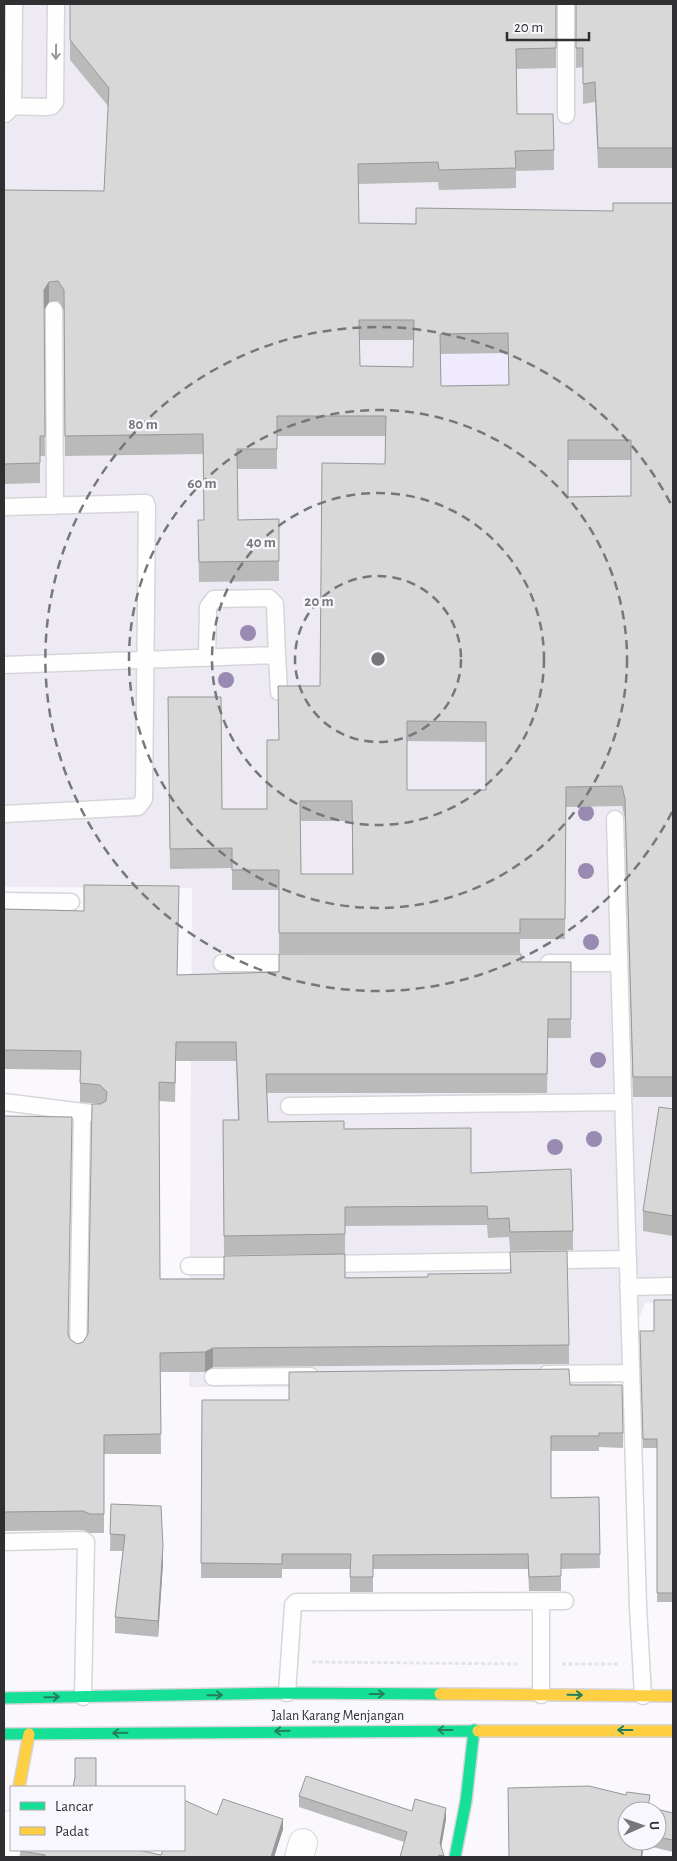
<svg xmlns="http://www.w3.org/2000/svg" width="677" height="1861" font-family="'Alegreya Sans',sans-serif">
<style>
.built{fill:#edeaf4}
.green{fill:#efeafd}
.lines{fill:none;stroke-linecap:round;stroke-linejoin:round}
.lane-casing{stroke:#d7d5d9;stroke-width:19}
.street-casing{stroke:#d7d5d9;stroke-width:30}
.fast-casing{stroke:#d7d5d9;stroke-width:14}
.slow-casing{stroke:#d7d5d9;stroke-width:14}
.path{stroke:#e4e4e4;stroke-width:3;stroke-dasharray:4 2.5;stroke-linecap:butt}
.lane{stroke:#fefeff;stroke-width:16}
.street{stroke:#fefeff;stroke-width:28}
.fast{stroke:#16e098;stroke-width:11}
.slow{stroke:#ffcf43;stroke-width:11}
.tree{fill:#988ab0}
.wall{fill:#bababb;fill-rule:evenodd}
.shaded-wall{fill:#979798}
.building{fill:#d8d8d9;stroke:#979798;fill-rule:evenodd}
.oneway{stroke:#979798}
.oneway2{stroke:#247f60}
.ring{fill:none;stroke:#777679;stroke-width:2.5;stroke-dasharray:9 6}
.labels{text-anchor:middle;dominant-baseline:central;stroke-width:4.5;stroke-linejoin:round;paint-order:stroke}
.street-label{font-size:14px;fill:#303032;stroke:#f9f7fe}
.centre{fill:#777679;stroke:#f9f7fe;stroke-width:2.5}
.ring-label{font-size:15px;text-anchor:middle;font-weight:bold;fill:#777679;stroke:#f9f7fe;stroke-width:4.5;stroke-linejoin:round;paint-order:stroke}
</style>
<rect width="100%" height="100%" fill="#faf8fd"/>
<!-- built -->
<path class="built" d="M4,4H673V1302L645,1303L612,1388L189,1387L192,888L4,887Z"/>
<!-- green -->
<path class="green" d="M508,353L509,404L441,405L440,354Z"/>
<g class="lines">
<defs>
<path id="lane" d="M566,4V115
M4,106L46,107L52,106L55,102L56,4
M5,114L13,106L14,4
M54,310L55,506
M4,507L143,503H146L147,507L144,799L138,807L4,814
M207,658L208,607L214,599L269,598L275,604L277,655
M4,665L277,655L279,692
M615,819L638,1607L643,1696
M4,901L71,902
M222,963H300
M549,963H619
M4,1102L91,1113
M289,1106L623,1102
M324,1264L628,1259
M189,1266H245
M628,1287L673,1286
M78,1353L82,1112
M547,1374L631,1373
M213,1377L310,1376
M4,1542L83,1540L86,1542L83,1697
M541,1601V1695
M287,1693L293,1605L296,1602L565,1601"/>
<path id="street" d="M5,1857L11,1825
M299,1857L303,1843"/>
<path id="fast" d="M4,1698L287,1693L440,1694
M4,1734L478,1731
M455,1857L466,1801L474,1730"/>
<path id="slow" d="M440,1694L673,1696
M478,1731H673
M19,1787L29,1734"/>
</defs>
<!-- lane casing -->
<use href="#lane" class="lane-casing"/>
<!-- street casing -->
<use href="#street" class="street-casing"/>
<!-- fast casing -->
<use href="#fast" class="fast-casing"/>
<!-- slow casing -->
<use href="#slow" class="slow-casing"/>
<!-- path -->
<path class="path" d="M312,1662L520,1664
M562,1664H620"/>
<!-- lane -->
<use href="#lane" class="lane"/>
<!-- street -->
<use href="#street" class="street"/>
<!-- fast -->
<use href="#fast" class="fast"/>
<!-- slow -->
<use href="#slow" class="slow"/>
</g>
<!-- trees -->
<g class="tree">
<circle cx="248" cy="633" r="8"/>
<circle cx="226" cy="680" r="8"/>
<circle cx="586" cy="813" r="8"/>
<circle cx="586" cy="871" r="8"/>
<circle cx="591" cy="942" r="8"/>
<circle cx="598" cy="1060" r="8"/>
<circle cx="594" cy="1139" r="8"/>
<circle cx="555" cy="1147" r="8"/>
</g>
<!-- wall -->
<path class="wall" d="M70,4H556V68L516,69L517,114L554,150V170L516,171V188L439,190L438,182L358,184L359,223L416,224L613,211L673,203V1097H633L625,819L622,806L566,807L565,939H520V953H279V890H232V868L170,869L168,697L222,809H267L278,740L320,686L385,464L386,436H277V469H237L238,520L279,519V581L199,582L198,520H204L203,454L65,456L64,310L58,301L49,302L44,310L45,456H40V483L4,484V190L104,191L109,107L70,60ZM359,340H414L413,367L360,366ZM508,353L509,385L441,386L440,354ZM568,460H631V496L568,497ZM407,741L486,742V790H407ZM300,821H352V874H301Z
M576,4H673V168H598L595,102L583,104V67L576,68Z
M4,909L178,975L279,972L521,962H571V1038H548L547,1093H267L268,1122L344,1129L471,1173L573,1231V1250L510,1251L509,1237L488,1238L487,1225L345,1226V1254L224,1255L223,1120H238L236,1061H176L175,1102L159,1101L160,1279L428,1277L510,1273V1252L569,1345V1364L213,1367L205,1372H160L161,1454H104V1533H90L83,1530L4,1531V1116L70,1339L77,1344L83,1342L88,1334L100,1104L80,1102V1070L4,1069Z
M673,1109V1236L643,1231V1211Z
M673,1300V1602H657V1448H643L640,1331H654Z
M570,1385L623,1433V1448L599,1447V1451H551V1498L599,1497L600,1568L561,1569V1591H529L528,1569H373V1592H350V1569H282V1578H201L202,1400H289Z
M111,1504L163,1563L158,1637L115,1633V1617L123,1551H110Z
M299,1796L412,1811L446,1819L441,1847L444,1857H400L404,1842L299,1807Z
M649,1808L673,1813V1852L644,1845L642,1857H509ZM657,1811V1841H627Z
M217,1815L283,1829L274,1857H20V1850L161,1855Z"/>
<!-- shaded-wall -->
<path class="shaded-wall" d="M49,282V302L44,310V290Z
M213,1348V1367L205,1372V1352Z
M163,1546V1563L158,1637V1621Z
M446,1808V1819L440,1854V1843Z
M283,1819V1829L274,1857H271Z
M643,1841H644V1845L642,1857H641Z"/>
<!-- building -->
<path class="building" d="M70,4H556V48L516,49L517,114H553L554,150L515,151L516,168L439,170L438,162L358,164L359,223L416,224V208L613,211V203H673V1077H633L625,799L622,786L566,787L565,919H520V933H279V870H232V848L170,849L168,697H221L222,809H267V740H279L278,686H320L322,463L385,464L386,416H277V449H237L238,520L279,519V561L199,562L198,520H204L203,434L65,436L64,290L58,281L49,282L44,290L45,436H40V463L4,464V190L104,191L109,88L70,40ZM359,320H414L413,367L360,366ZM508,333L509,385L441,386L440,334ZM568,440H631V496L568,497ZM407,721L486,722V790H407ZM300,801H352L353,874H301Z
M576,4H673V148H598L595,82L583,84V48H576Z
M84,885L179,886L177,975L279,972V954H521V962H571V1019H548L547,1074H266L268,1122L344,1121V1129L471,1128V1173L571,1169L573,1231L510,1232L509,1218L488,1219L487,1206L345,1207V1234L224,1236L223,1120H239L236,1042H176L175,1083L159,1082L160,1279H224V1256L345,1254V1278L428,1277V1274L511,1273L510,1252L567,1251L569,1345L213,1348L205,1352L160,1353L161,1434L104,1435V1514H90L83,1511L4,1512V1116L72,1117L68,1334L70,1339L77,1344L83,1342L88,1334L92,1104H101L106,1101L107,1092L100,1085L80,1083L81,1051L4,1050V909L84,911Z
M659,1107L673,1109V1216L643,1211Z
M654,1300H673V1593H657V1439H643L640,1331H654Z
M569,1369L570,1385H622L623,1433H599V1436H551V1498L599,1497L600,1554H561V1576L529,1577L528,1554L373,1555V1577H350L351,1554H282V1564L201,1563L202,1400H289V1372Z
M111,1504L161,1506L163,1546L158,1621L115,1617L125,1535L110,1534Z
M75,1758H96V1787H73L75,1777Z
M306,1776L412,1811L415,1799L446,1808L440,1843L444,1856L439,1855L438,1857H400L407,1832L299,1796Z
M589,1786L626,1795L627,1792L650,1795L648,1807L673,1813V1840L657,1837V1811H627V1841H643L641,1857H509L508,1788Z
M223,1799L283,1819L271,1857H45V1855L20,1851V1850H138L161,1855L163,1850H184V1800L217,1815Z"/>
<!-- one-way arrows -->
<defs><path id="oneway-shaft" d="M-6 0H5M1.5-3L5.5 0L1.5 3" fill="none" stroke-width="1.6" stroke-linecap="round" stroke-linejoin="round" transform="scale(1.25)"/></defs>
<use class="oneway" href="#oneway-shaft" transform="translate(56 52) rotate(91)"/>
<g class="oneway2">
<use href="#oneway-shaft" transform="translate(377 1694)"/>
<use href="#oneway-shaft" transform="translate(215 1695) rotate(-1)"/>
<use href="#oneway-shaft" transform="translate(575 1695) rotate(1)"/>
<use href="#oneway-shaft" transform="translate(52 1697) rotate(-1)"/>
<use href="#oneway-shaft" transform="translate(445 1730) rotate(180)"/>
<use href="#oneway-shaft" transform="translate(625 1730) rotate(180)"/>
<use href="#oneway-shaft" transform="translate(282 1731) rotate(179)"/>
<use href="#oneway-shaft" transform="translate(120 1733) rotate(179)"/>
</g>
<!-- distance rings -->
<g class="ring">
<circle cx="378" cy="659" r="83"/>
<circle cx="378" cy="659" r="166"/>
<circle cx="378" cy="659" r="249"/>
<path d="M672 812A332 332 0 1 1 672 506"/>
</g>
<g class="labels">
<!-- street labels -->
<g class="street-label">
<text x="338" y="1716">Jalan Karang Menjangan</text>
</g>
</g>
<circle cx="378" cy="659" r="8" class="centre"/>
<g class="ring-label">
<text x="143" y="429">80 m</text>
<text x="202" y="488">60 m</text>
<text x="261" y="547">40 m</text>
<text x="319" y="606">20 m</text>
</g>
<!-- border -->
<rect width="677" height="1861" fill="none" stroke="#303032" stroke-width="10"/>
<!-- legend -->
<rect x="10" y="1786" width="175" height="65" fill="#f9f7fe" stroke="#a9a7ac"/>
<rect x="20" y="1802" width="25" height="8" fill="#16e098" stroke="#a9a7ac"/>
<text x="55" y="1811" font-size="15" fill="#303032">Lancar</text>
<rect x="20" y="1827" width="25" height="8" fill="#ffcf43" stroke="#a9a7ac"/>
<text x="55" y="1836" font-size="15" fill="#303032">Padat</text>
<!-- north arrow -->
<g transform="translate(642 1826) rotate(88)"><circle r="24" fill="#f9f7fe" stroke="#a9a7ac"/>
<path d="M0-4L9 19L0 12L-9 19Z" fill="#777679"/>
<text y="-8" font-size="14" font-weight="bold" text-anchor="middle" fill="#303032">U</text>
</g>
<!-- scale -->
<path d="M507 32v8h82v-8" fill="none" stroke="#303032" stroke-width="2.5"/>
<text x="514" y="32" font-size="15" fill="#303032" stroke="#f9f7fe" stroke-width="4" paint-order="stroke">20 m</text>
</svg>
